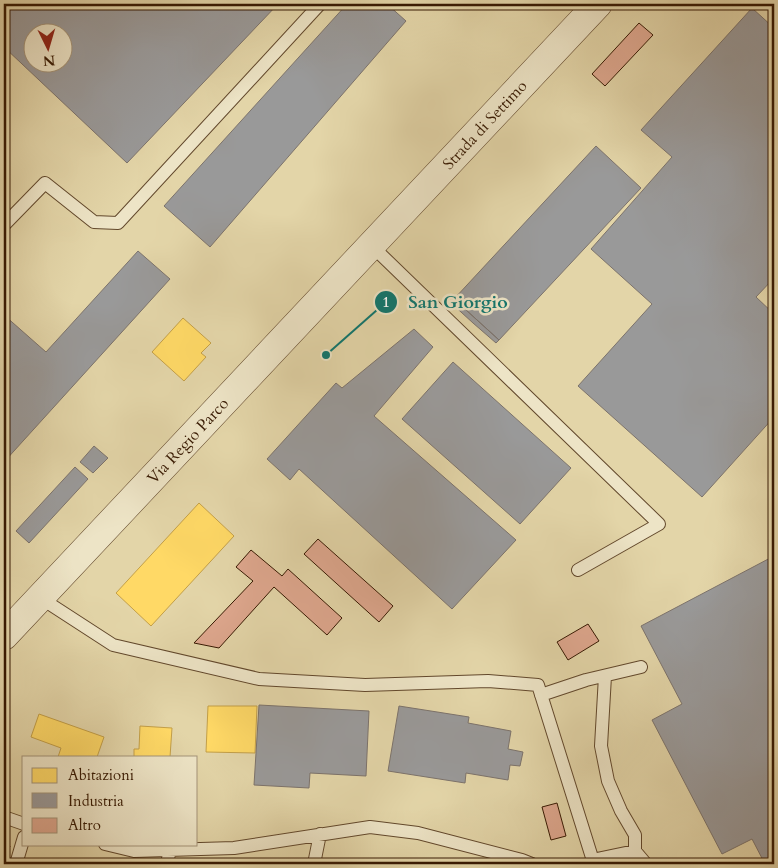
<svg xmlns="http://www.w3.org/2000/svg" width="778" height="868" font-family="Cardo,serif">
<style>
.homes{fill:#ffd966;stroke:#c39f48}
.industry{fill:#999;stroke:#7c736c;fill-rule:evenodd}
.building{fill:#dea78e;stroke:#371902}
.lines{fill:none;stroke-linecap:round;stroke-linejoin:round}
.service-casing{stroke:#62482c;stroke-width:14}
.tertiary-casing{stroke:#62482c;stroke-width:29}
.service{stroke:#ede4c6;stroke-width:12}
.tertiary{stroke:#ede4c6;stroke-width:28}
.labels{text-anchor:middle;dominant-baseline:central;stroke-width:5;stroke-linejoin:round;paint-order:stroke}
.street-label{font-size:16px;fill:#371902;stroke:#ede4c6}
.leader{fill:none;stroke:#0f766e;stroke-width:2}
.callout-dot{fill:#0f766e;stroke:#ede4c6;stroke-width:2}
.mark-label{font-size:15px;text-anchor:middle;font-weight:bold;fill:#fff}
.callout-label{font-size:18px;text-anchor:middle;font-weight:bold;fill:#0f766e;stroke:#ede4c6;stroke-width:5;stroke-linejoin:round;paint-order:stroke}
</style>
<rect width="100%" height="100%" fill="#e3d5a8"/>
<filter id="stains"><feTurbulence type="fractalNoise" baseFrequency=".004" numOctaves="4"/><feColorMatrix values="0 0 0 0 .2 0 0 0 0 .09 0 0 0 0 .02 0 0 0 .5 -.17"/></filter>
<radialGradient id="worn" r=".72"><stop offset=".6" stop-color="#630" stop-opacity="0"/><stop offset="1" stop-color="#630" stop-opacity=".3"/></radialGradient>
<!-- homes -->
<path class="homes" d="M183,318L211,343L201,353L206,357L184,381L152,352Z
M199,503L234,536L151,626L116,593Z
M208,706H257L255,753L206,752Z
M39,714L104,737L97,757H58L61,748L31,737Z
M140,726L172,728L170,757H134V749H139Z"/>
<!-- industry -->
<path class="industry" d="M4,4H278L127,163L4,47ZM32,32H62V62H32Z
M347,4H387L406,21L210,247L164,206Z
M752,8L774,28V271L770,276L773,279L756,297L774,314V417L702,497L578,386L652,304L591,249L672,157L641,130Z
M596,146L641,188L499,340L454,299Z
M138,251L170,279L4,462V315L46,352Z
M454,299L499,340L496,343L473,323L450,302Z
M414,329L433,347L374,416L516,540L452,609L299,469L290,480L267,459L336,383L342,388Z
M453,362L571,468L520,524L402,419Z
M94,446L108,458L93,473L80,462Z
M75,467L88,479L29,543L16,531Z
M774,556V864H765L752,839L722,854L652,720L682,704L641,626Z
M259,705L369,711L366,776L310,773L309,788L254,785Z
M399,706L469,717L468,723L511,731L508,749L523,752L520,766L510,765L508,780L466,773L465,783L388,771Z"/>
<!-- building -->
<path class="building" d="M639,23L653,35L605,86L592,74Z
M318,539L393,606L379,622L304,554Z
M251,550L282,576L288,569L342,618L327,635L274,587L219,648L194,643L253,581L236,567Z
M588,624L599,641L568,660L557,642Z
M557,803L566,836L551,840L542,807Z
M4,844L10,846L4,864Z"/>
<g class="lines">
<defs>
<path id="service" d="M4,225L45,183L94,222L118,223L320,4
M372,246L659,524L578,570
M39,597L113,645L259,679L365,685L488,681L538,685L594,864
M605,676L601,746L608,781L621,811L635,835V851
M541,695L586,680L641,667
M4,817L24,824
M105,844L134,851L234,848L370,827L418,833L522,860L532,864
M592,860L635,851L646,864
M16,864L24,837
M167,864L170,849
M314,864L320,834"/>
<path id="tertiary" d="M4,636L598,4"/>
</defs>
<!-- service casing -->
<use href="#service" class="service-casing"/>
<!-- tertiary casing -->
<use href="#tertiary" class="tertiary-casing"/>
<!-- service -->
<use href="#service" class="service"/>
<!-- tertiary -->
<use href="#tertiary" class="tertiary"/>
</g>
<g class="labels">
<!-- street labels -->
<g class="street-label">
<text transform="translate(485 125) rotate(-47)">Strada di Settimo</text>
<text transform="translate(188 441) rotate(-47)">Via Regio Parco</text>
</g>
</g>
<!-- callouts -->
<path class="leader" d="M326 355L386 302"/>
<g class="callout-dot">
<circle cx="326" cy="355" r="5"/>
<circle cx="386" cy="302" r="12"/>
</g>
<g class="mark-label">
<text x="386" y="307">1</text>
</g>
<g class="callout-label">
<text x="458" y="308">San Giorgio</text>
</g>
<!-- margin -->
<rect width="778" height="868" fill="none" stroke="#e3d5a8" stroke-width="20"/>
<rect x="5" y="5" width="768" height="858" fill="none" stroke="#371902" stroke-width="2.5"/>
<rect x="10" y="10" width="758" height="848" fill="none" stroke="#371902"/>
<!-- legend -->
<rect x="22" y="756" width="175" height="90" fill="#ede4c6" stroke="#a49378"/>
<rect x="32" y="768" width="25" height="15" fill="#ffd966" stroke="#a49378"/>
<text x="68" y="780" font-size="15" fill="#371902">Abitazioni</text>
<rect x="32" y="793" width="25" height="15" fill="#999999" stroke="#a49378"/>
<text x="68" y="806" font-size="15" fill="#371902">Industria</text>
<rect x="32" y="818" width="25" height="15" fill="#dea78e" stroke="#a49378"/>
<text x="68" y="830" font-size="15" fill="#371902">Altro</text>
<!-- north arrow -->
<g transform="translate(48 48) rotate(175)"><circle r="24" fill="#ede4c6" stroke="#a49378"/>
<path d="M0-4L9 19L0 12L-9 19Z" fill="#8f2418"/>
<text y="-8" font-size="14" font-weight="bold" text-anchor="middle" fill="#371902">N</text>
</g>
<rect width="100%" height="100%" filter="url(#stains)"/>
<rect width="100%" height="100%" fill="url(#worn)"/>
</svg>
